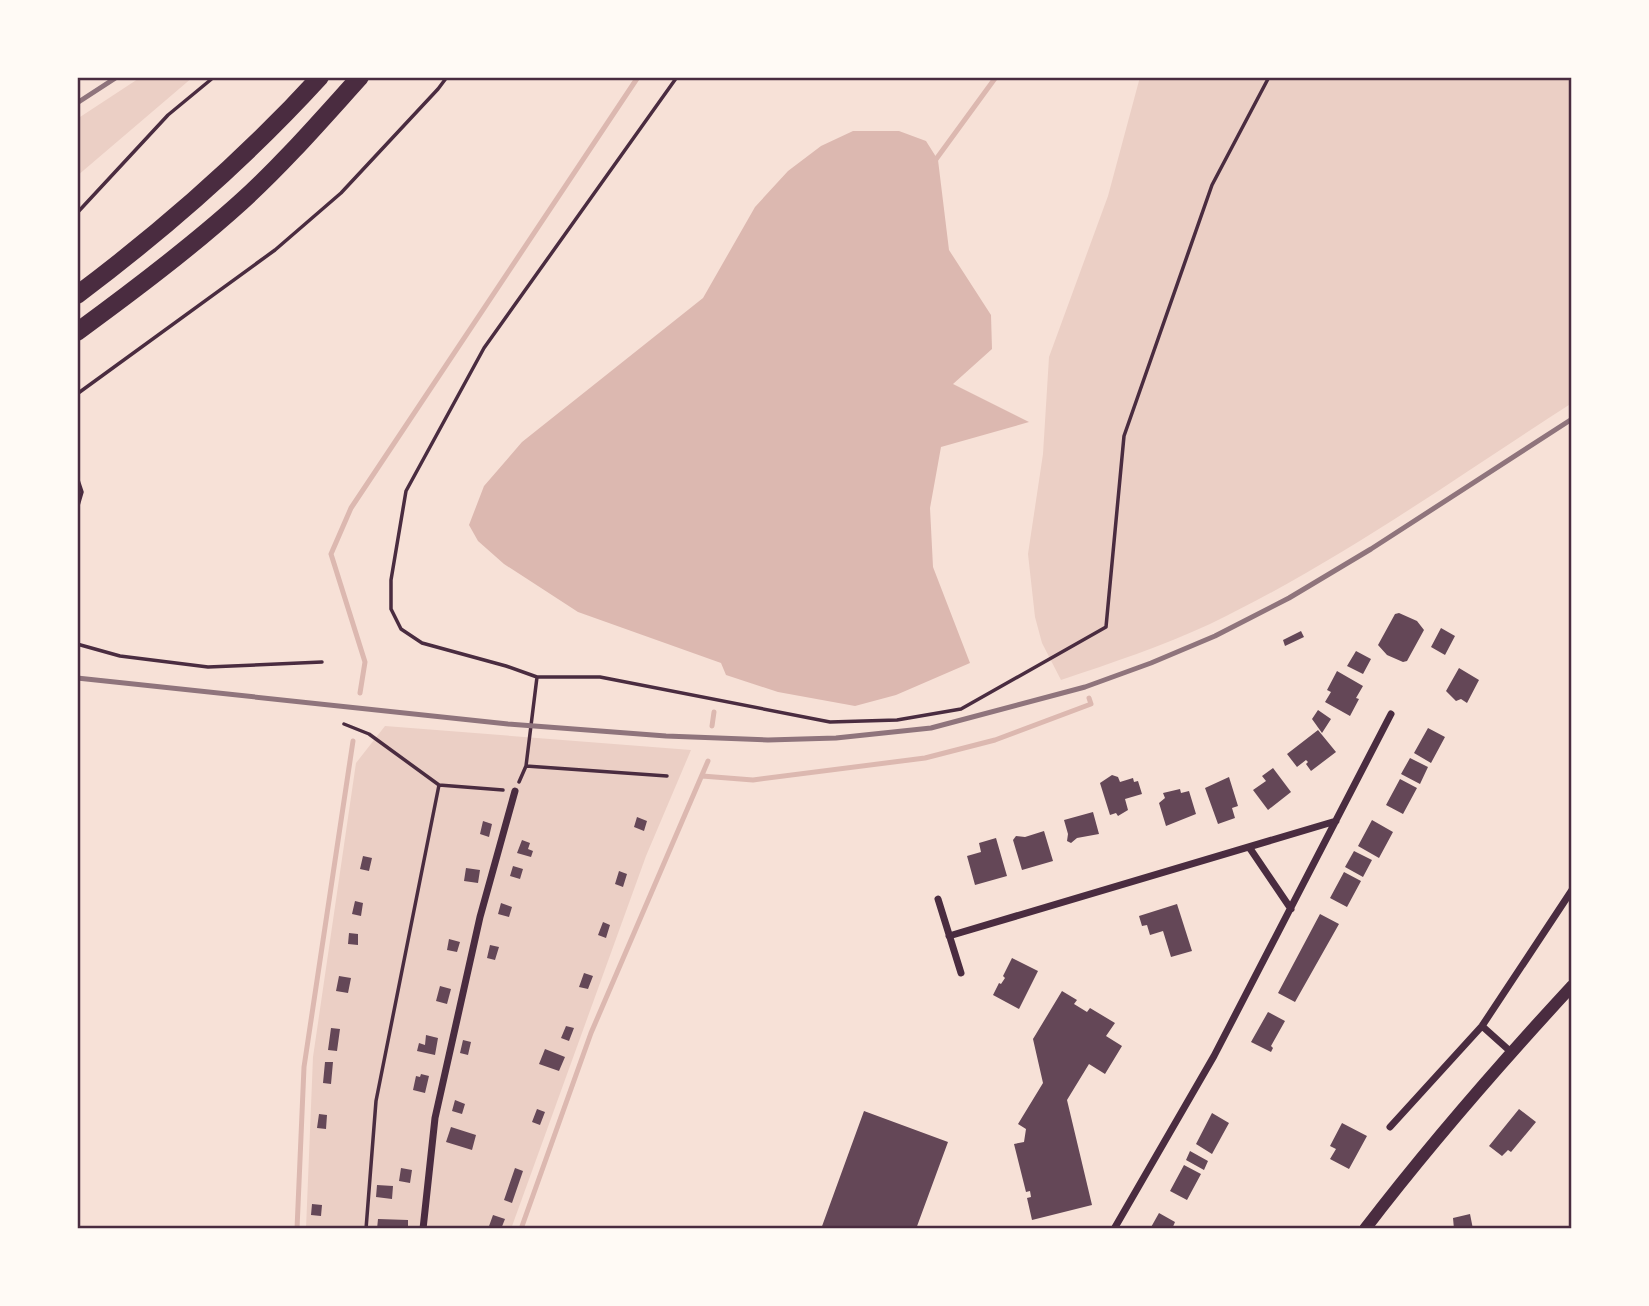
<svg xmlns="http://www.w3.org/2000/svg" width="1649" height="1306" font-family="'Alegreya Sans',sans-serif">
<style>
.green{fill:#ebcfc5}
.water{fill:#dcb8b0}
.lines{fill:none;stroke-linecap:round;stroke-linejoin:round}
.stream{stroke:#dcb8b0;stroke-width:5}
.building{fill:#644757}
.path{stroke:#4a2c40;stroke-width:3.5}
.minor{stroke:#4a2c40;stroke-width:7}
.tertiary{stroke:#4a2c40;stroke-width:12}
.trunk{stroke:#4a2c40;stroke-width:18}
.rail{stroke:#8f747c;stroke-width:5}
.neatline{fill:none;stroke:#4a2c40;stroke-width:2.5}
</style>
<rect width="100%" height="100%" fill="#f7e1d7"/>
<!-- green -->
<path class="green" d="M141,77H193L77,176V119Z
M1140,77H1572V403C1454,479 1337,563 1210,624C1162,646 1112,663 1061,680L1042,643L1035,617L1028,554L1043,454L1049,357L1108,196Z
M385,726L691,750L646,856L511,1229H306L313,1057L356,763Z"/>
<!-- water -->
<path class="water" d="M853,131H899L926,141L938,160L949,250L991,315L992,349L953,384L1029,422L941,447L930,508L933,567L970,663L896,695L855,706L778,692L726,675L721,663L578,612L504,564L478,541L469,525L484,486L522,442L703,298L755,207L788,171L821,146Z"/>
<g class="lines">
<!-- stream -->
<path class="stream" d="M934,162L996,77
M360,693L365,662L331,554L351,508L638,77
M712,726L714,712
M702,776L753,780L925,758L995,740L1091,704L1089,698
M297,1229L304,1067L353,741
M521,1229L591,1033L708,761"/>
</g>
<!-- building -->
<path class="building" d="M1399,613L1417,621L1424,630L1407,661L1403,662L1387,655L1378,645L1395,614Z
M1441,628L1455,636L1445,655L1431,647Z
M1301,631L1304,637L1285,646L1283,640Z
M1356,651L1371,659L1363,674L1347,666Z
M1459,668L1479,680L1467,703L1461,699L1456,701L1446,691Z
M1337,671L1363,686L1356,698L1359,699L1350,716L1325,702L1331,692L1327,690Z
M1318,710L1331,719L1322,733L1312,719Z
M1428,728L1445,737L1431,763L1414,753Z
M1318,730L1336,752L1311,771L1306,764L1308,762L1306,760L1297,767L1287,754Z
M1410,758L1428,767L1420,784L1401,774Z
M1273,768L1291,792L1268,810L1253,790L1266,781L1262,776Z
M1112,775L1118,777L1120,782L1133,778L1134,782L1138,781L1142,794L1125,799L1128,810L1118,816L1116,813L1110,815L1100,783Z
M1229,777L1238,806L1232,808L1235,818L1218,824L1205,788Z
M1400,779L1417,788L1403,814L1386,805Z
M1180,789L1181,793L1189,791L1196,814L1166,826L1159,803L1165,798L1163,793Z
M1093,812L1099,834L1077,838L1071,843L1067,841L1068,834L1064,820Z
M637,817L647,821L644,831L634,827Z
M1372,820L1393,832L1379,858L1358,846Z
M483,821L492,824L489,837L480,834Z
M1044,831L1053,861L1022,870L1013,840L1016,836L1025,837Z
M996,838L1007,876L975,885L967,856L981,852L979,843Z
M522,840L530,843L528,849L533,851L531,857L517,853Z
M1354,851L1372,860L1363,877L1345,867Z
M363,856L372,858L369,871L360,869Z
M513,866L523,869L520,879L510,876Z
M466,868L480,870L478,883L464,881Z
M619,871L627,874L623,887L615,884Z
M1344,872L1361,881L1347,907L1330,898Z
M355,901L363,903L361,916L352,914Z
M501,903L512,907L509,917L498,914Z
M1177,904L1192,951L1171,957L1163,931L1150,935L1147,925L1142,926L1139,916Z
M1320,914L1339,924L1295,1002L1278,993Z
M603,922L610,925L606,938L598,935Z
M349,933L358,934V945L348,944Z
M449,939L460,942L457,952L447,950Z
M490,945L499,947L495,960L487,958Z
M1012,958L1038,971L1019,1009L993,995L999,983L1001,984L1005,978L1003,976Z
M584,973L593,976L588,989L579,987Z
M339,976L351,978L348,993L336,991Z
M440,986L451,989L447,1004L436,1001Z
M1062,991L1077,1000L1074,1004L1087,1012L1090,1008L1115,1023L1106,1036L1122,1046L1105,1074L1089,1064L1067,1100L1092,1205L1032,1220L1027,1198L1031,1197L1030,1191L1026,1192L1014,1144L1024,1142L1026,1129L1018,1124L1043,1083L1033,1039Z
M1268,1012L1285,1021L1271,1046L1273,1048L1271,1052L1251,1042Z
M566,1026L574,1028L569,1041L561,1038Z
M331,1028L340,1029L337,1051L328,1050Z
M426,1035L438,1038L435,1055L417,1051L419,1043L425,1045Z
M463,1040L471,1042L468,1055L460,1053Z
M545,1049L565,1057L559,1071L539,1064Z
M325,1062H333L331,1084L323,1083Z
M421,1074L429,1076L425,1093L413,1090L416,1076L420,1077Z
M455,1100L465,1104L462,1114L452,1111Z
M537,1109L545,1112L540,1125L532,1122Z
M1519,1109L1536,1122L1511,1152L1508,1150L1502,1156L1489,1146Z
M864,1111L948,1142L916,1229H821Z
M1212,1113L1229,1123L1212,1154L1196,1144Z
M319,1114L327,1115L326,1129L317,1128Z
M1342,1123L1367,1136L1349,1169L1330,1159L1336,1149L1330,1146Z
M451,1127L476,1135L472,1150L446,1142Z
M1190,1151L1208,1161L1204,1170L1186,1160Z
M1184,1165L1201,1174L1187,1200L1170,1191Z
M401,1168L412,1170L410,1183L399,1181Z
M515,1168L523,1171L512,1203L504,1200Z
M377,1185L393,1186L392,1199L376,1197Z
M312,1204L322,1205L321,1216L311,1215Z
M1159,1213L1175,1222L1172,1229H1150Z
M1470,1214L1473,1229H1454L1453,1218Z
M493,1215L505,1219L501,1229H488Z
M378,1219L408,1220V1229H377Z"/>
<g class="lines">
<!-- path -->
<path class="path" d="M677,77L484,348L406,491L391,580V609L401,629L422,643L506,666L537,677H600L830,722L897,720L961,709L1106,627L1124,436L1212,185L1269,77
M77,213L168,115L214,77
M77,394L275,250L341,193L438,89L447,77
M77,477L82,492L77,509
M77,644L120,656L208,667L322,662
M344,724L369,734L439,785L503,790
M526,766L667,776
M519,782L526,766L537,677
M366,1229L376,1101L439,785"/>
<!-- minor -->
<path class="minor" d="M1249,847L1291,909
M938,899L961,973
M949,936L1336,821
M1482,1026L1511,1052
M1390,1127L1482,1026L1572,890
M423,1229L435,1118L480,917L515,791
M1114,1229L1214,1056L1391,714"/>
<!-- tertiary -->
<path class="tertiary" d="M1365,1229C1430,1144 1499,1065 1572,986"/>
<!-- trunk -->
<path class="trunk" d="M77,295C165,229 246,158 320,77
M77,332C133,291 189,249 241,202C284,163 322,119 360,77"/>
<!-- rail -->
<path class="rail" d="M77,103L117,77
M77,678L508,724L666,736L768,740L836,738L931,728L1085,687L1151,663L1215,636L1289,598L1371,549L1572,419"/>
</g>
<!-- border -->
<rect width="1649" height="1306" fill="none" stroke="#fffaf5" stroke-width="158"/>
<rect x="79" y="79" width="1491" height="1148" class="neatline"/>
</svg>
